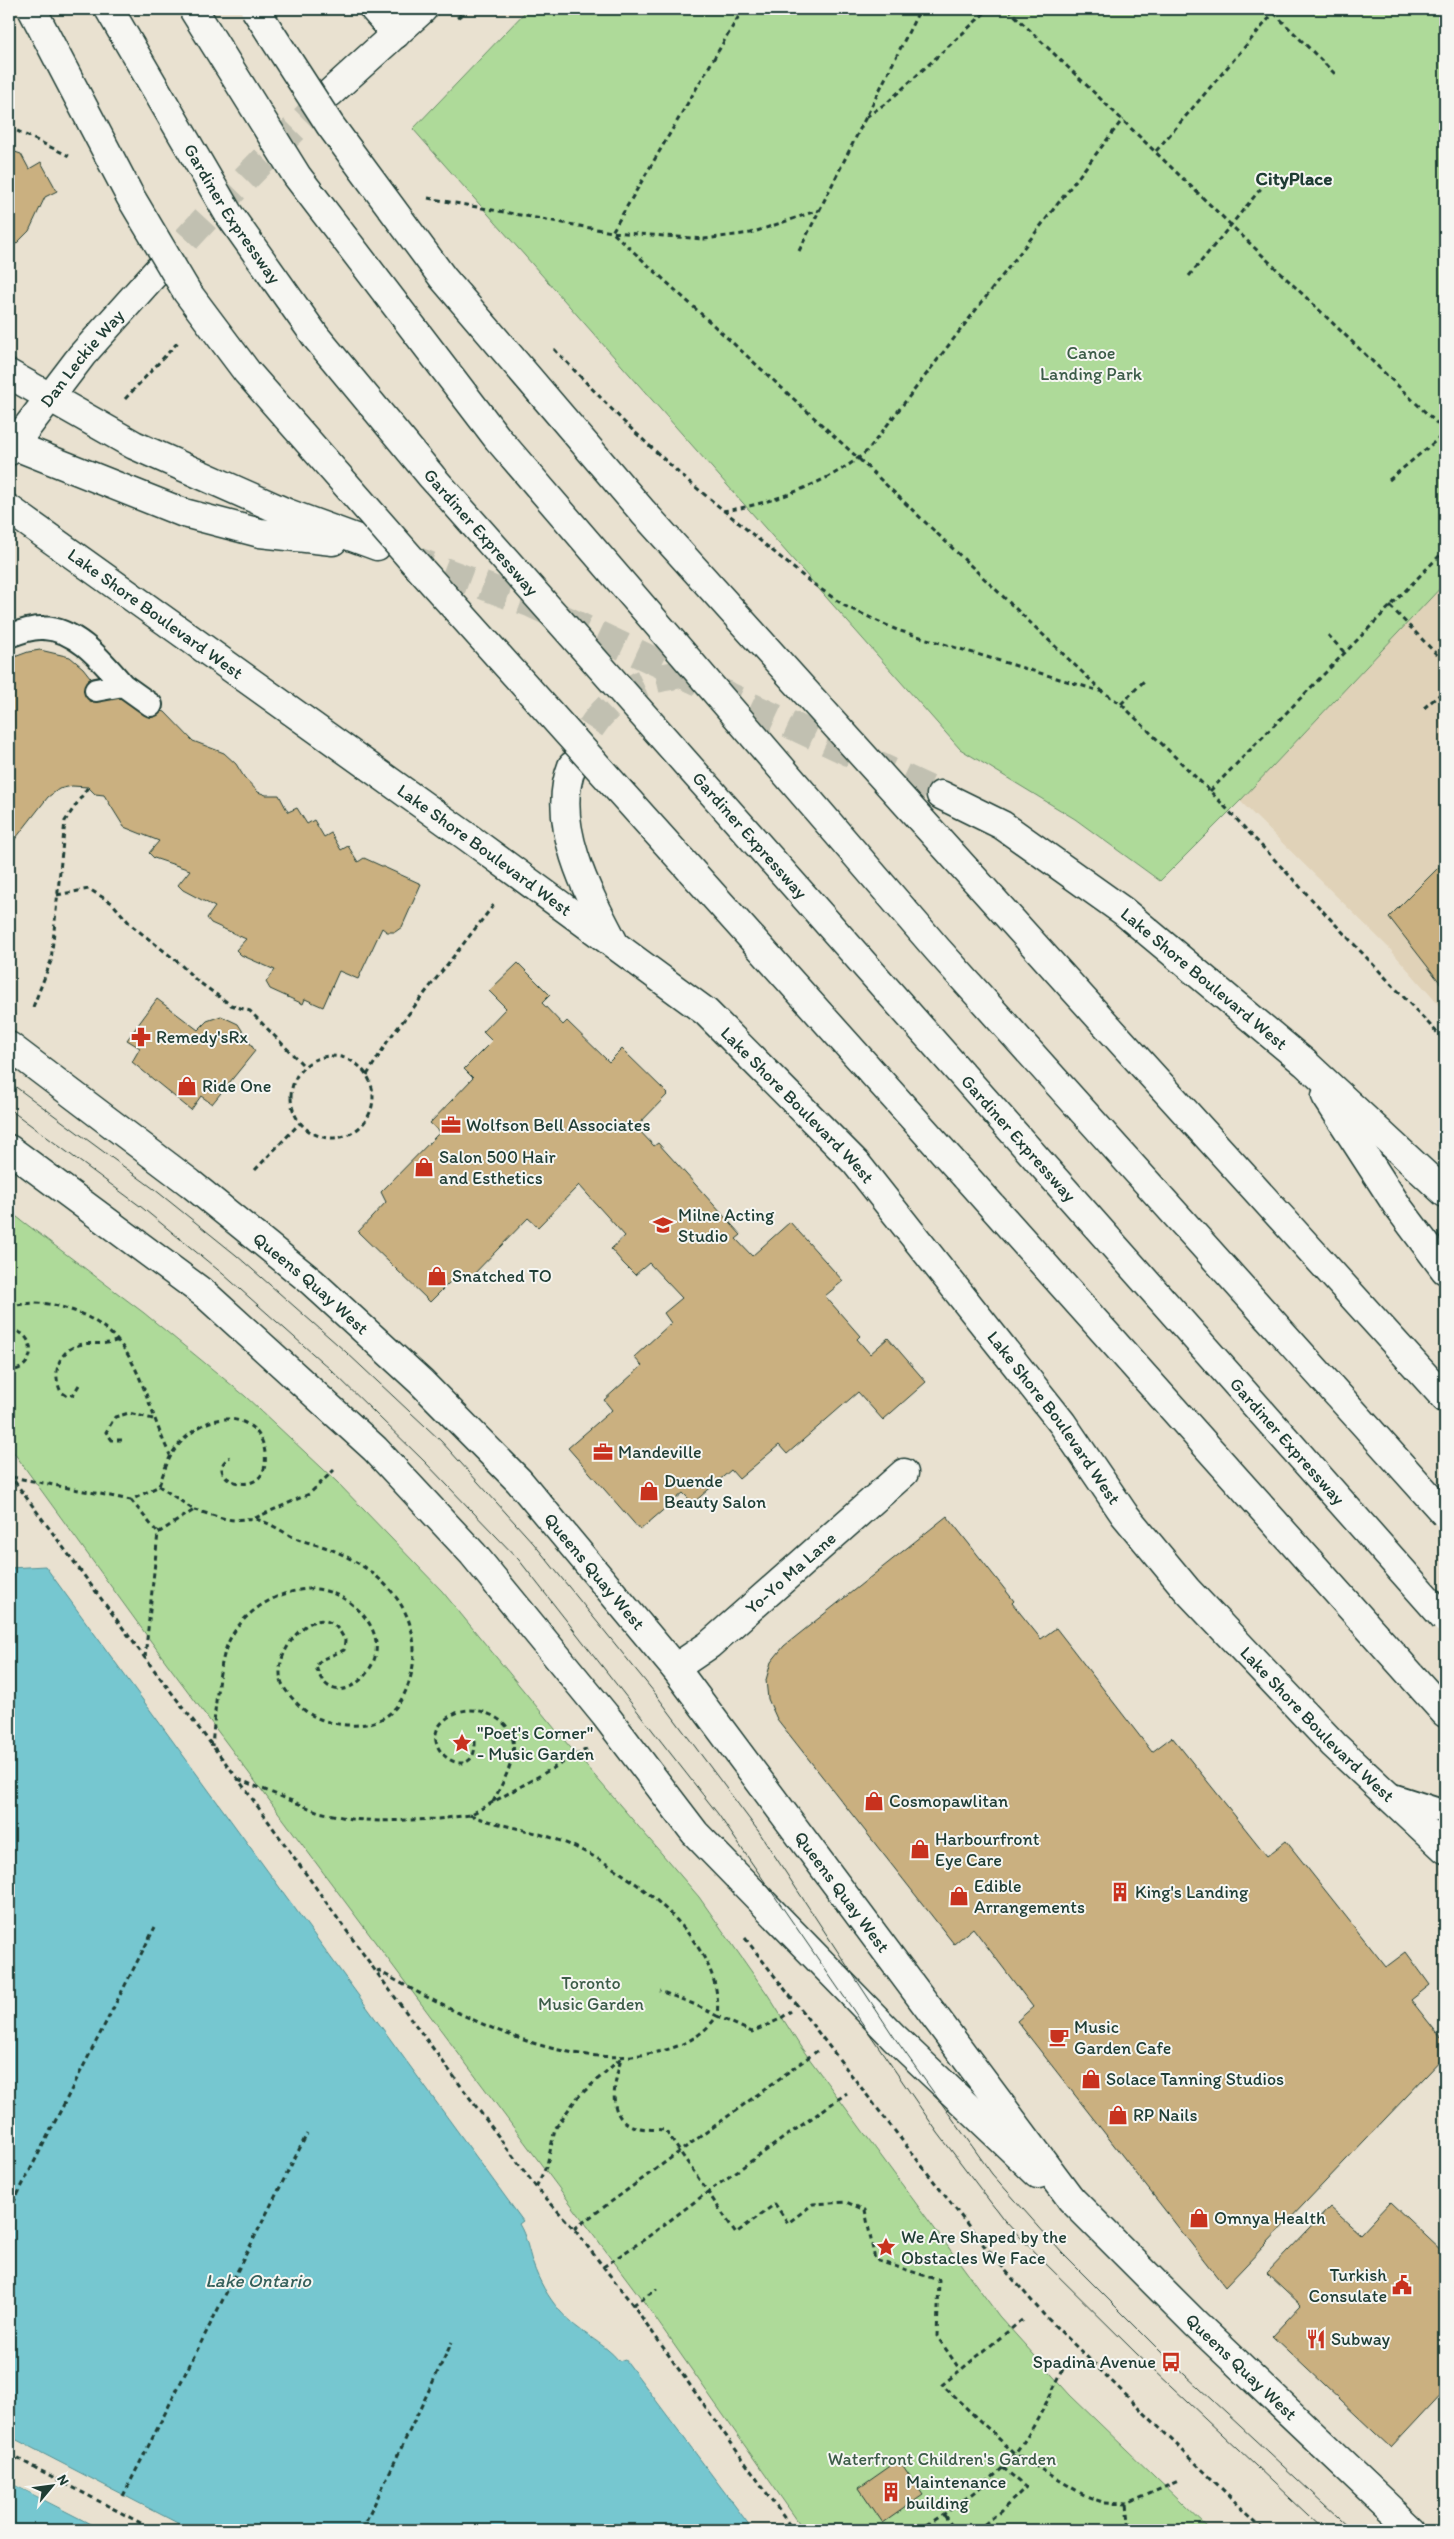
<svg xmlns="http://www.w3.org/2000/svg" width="1454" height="2539" font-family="Itim,sans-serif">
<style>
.built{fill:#e0d2b8}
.green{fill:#aeda99;stroke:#668c66}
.water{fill:#76c7d0;stroke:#539092}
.pier{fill:#e9e1d0}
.building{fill:#cab080;stroke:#1f3d34}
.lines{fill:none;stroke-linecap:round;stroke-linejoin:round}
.tertiary-tunnel{stroke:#c1c0b1;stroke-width:28;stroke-dasharray:28 14;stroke-linecap:butt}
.trunk-tunnel{stroke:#c1c0b1;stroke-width:28;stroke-dasharray:28 14;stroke-linecap:butt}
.service-casing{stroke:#1f3d34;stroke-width:26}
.minor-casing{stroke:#1f3d34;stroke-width:31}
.tertiary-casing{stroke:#1f3d34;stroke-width:31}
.secondary-casing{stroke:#1f3d34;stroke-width:31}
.trunk-casing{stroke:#1f3d34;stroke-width:31}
.motorway-casing{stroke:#1f3d34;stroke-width:31}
.path{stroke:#1f3d34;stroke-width:3;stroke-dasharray:5 4;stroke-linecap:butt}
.service{stroke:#f6f6f2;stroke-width:22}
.minor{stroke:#f6f6f2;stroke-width:28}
.tertiary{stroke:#f6f6f2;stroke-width:28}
.secondary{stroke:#f6f6f2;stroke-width:28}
.trunk{stroke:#f6f6f2;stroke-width:28}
.motorway{stroke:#f6f6f2;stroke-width:28}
.tram{stroke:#1f3d34;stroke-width:1}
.motorway-bridge-casing{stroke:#1f3d34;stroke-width:31;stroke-linecap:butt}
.motorway-bridge{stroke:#f6f6f2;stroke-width:28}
.labels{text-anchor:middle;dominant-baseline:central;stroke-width:4;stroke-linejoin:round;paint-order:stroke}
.street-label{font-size:18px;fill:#1f3d34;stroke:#f6f6f2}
.park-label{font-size:18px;fill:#3c5c48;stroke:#f6f6f2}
.poi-label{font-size:18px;fill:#1f3d34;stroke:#f6f6f2;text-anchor:start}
.neighbourhood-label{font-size:19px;font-weight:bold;fill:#1f3d34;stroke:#f6f6f2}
.water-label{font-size:19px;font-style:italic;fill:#35605b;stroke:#f6f6f2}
</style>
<rect width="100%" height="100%" fill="#e9e1d0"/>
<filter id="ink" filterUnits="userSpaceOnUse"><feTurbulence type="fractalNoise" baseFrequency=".02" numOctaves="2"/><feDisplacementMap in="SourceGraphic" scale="10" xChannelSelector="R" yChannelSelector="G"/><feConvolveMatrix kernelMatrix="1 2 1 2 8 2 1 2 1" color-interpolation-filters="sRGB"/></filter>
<g filter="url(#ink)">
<!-- built -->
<path class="built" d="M1445,583V1012L1388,947L1240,801Z"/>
<!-- green -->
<path class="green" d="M528,9H1445V583L1240,801L1160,881L1075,819L960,749L413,129Z
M9,1211L144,1313L245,1396L337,1482L442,1591L564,1740L699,1897L768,1995L800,2046L999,2316L1070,2395L1210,2530H804L644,2302L166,1662L9,1446Z"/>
<!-- water -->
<path class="water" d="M45,1566L523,2221L519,2224C527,2237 528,2250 533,2264C539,2281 548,2297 560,2311C578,2333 604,2342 619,2361L625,2359L753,2530H191L9,2436V1568Z
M9,2482L102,2530H9Z"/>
<!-- pier -->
<path class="pier" d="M9,2437L123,2496L189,2530H186Z
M9,2479L104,2528L105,2530L9,2482Z"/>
<!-- building -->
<path class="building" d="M9,150L21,154L29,169L41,162L57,191L45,197L29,231L9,251Z
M40,650L70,657L83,668L94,682L165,712L193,741L224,753L236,764L244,777L258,792L266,795H279L288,812L297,808L307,824L314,820L324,837L331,833L341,850L348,846L358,862L364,858L421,884L402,927L395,932H387L382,928L358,979L339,971L323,1007L305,999L303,1004L270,989L266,982L275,970L241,955L236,950L246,939L211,923L207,918L215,907L183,890L178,885L190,870L154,858L149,853L159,841L124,827L104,795L95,794L88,787L72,786L59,789L48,797L9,847V659L28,652Z
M1445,861V989L1389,917Z
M518,963L550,995L542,1003L563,1025L567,1021L609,1062L622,1049L668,1094L636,1127L654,1146L658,1143L741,1235L736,1239L752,1256L790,1222L843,1281L825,1296L860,1336L857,1339L870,1354L888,1338L926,1382L883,1420L858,1392L787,1454L779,1445L739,1479L731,1470L693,1503L683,1493L640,1530L568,1448L612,1410L604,1400L642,1366L634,1357L671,1323L664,1313L682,1298L649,1263L635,1275L623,1263L611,1249L625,1236L579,1185L538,1227L528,1218L470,1278L459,1273L430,1302L358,1232L386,1202L381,1192L440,1132L430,1123L473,1078L464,1069L492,1041L483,1032L506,1008L489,991Z
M157,999L198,1030L207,1021L221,1016L238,1024L255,1051L212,1104L201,1096L191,1110L132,1062L140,1048L127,1040Z
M947,1516L1014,1601L1012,1603L1041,1639L1056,1628L1152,1752L1172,1737L1267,1856L1286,1841L1386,1967L1406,1952L1430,1985L1411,2000L1445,2043V2056L1225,2287L1017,2021L1033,2007L973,1928L954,1944L777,1719L768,1699L766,1680L771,1662L784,1646Z
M1390,2202L1445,2254V2390L1391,2448L1272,2336L1301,2305L1267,2273L1330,2207L1360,2234Z
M899,2460L923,2495L883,2523L859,2488Z"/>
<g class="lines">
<!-- tertiary-tunnel -->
<path class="tertiary-tunnel" d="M158,270L211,213L330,93"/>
<!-- trunk-tunnel -->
<path class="trunk-tunnel" d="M404,556L532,604L941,795
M572,766C586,728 605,703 641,684C653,678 670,677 683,673"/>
<defs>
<path id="service" d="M9,636C19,632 32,627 43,628C77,629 102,661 123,685
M96,690L123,685L151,705
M1386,1793L1445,1812"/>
<g id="minor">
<path d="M374,9L396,34"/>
<path id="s1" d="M675,1668L709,1645L904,1473"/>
</g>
<g id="tertiary">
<path d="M330,93L423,9"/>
<path id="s2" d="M9,451L82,355L158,270"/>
<path id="s3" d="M9,1046L190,1183L312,1282L421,1382L519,1481L675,1668L1071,2199"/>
<path d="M9,1149L206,1295L375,1449L473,1554L605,1715L695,1833L894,2037L1038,2174"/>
</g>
<g id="secondary">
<path id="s4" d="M1071,2199L1196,2324L1413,2530"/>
</g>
<g id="trunk">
<path d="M9,374L134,445L287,513L377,546"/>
<path d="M13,445L184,513L260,533L333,541"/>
<path id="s5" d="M9,509L469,838L706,1012L856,1163L1062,1423L1124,1514L1187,1590L1334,1745L1445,1849"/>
<path d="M572,766C550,822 587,892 613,941"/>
<path id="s6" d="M941,795L1002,825L1123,911L1305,1063L1445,1193"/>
<path d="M1326,1096L1398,1207L1445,1270"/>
</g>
<path id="motorway" d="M1109,1028L1445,1398
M966,1177L1445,1713"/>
</defs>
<!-- service casing -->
<use href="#service" class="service-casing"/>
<!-- minor casing -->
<use href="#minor" class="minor-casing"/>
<!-- tertiary casing -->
<use href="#tertiary" class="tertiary-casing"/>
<!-- secondary casing -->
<use href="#secondary" class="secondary-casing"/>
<!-- trunk casing -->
<use href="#trunk" class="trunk-casing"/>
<!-- motorway casing -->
<use href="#motorway" class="motorway-casing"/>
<!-- path -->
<path class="path" d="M743,9L612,232L858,458L1103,692L1121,704L1210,791L1445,1041
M1008,9C1153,150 1299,291 1445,431
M1274,13L1337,76
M457,18L469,9
M866,117L889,101L989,9
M9,127L69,156
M1156,151L1277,9
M428,198L612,232L704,239L751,233L819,210
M799,251L920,9
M1189,276L1272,175
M554,349L624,422L681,475L809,581L845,606L897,630L1103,692
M125,399L180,340
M1389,480L1445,433
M723,511C768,505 834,481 868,450L1123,119
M1390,606L1445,663
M1328,635L1345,653
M1121,704L1145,680
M1424,708L1445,690
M1210,791L1445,550
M57,895L89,889L112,903L131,925L178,962L196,980L231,1005L250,1011L304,1066
M33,1007L51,961L65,821L88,787
M291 1097a41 41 0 1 1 82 0a41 41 0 1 1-82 0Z
M367,1075L389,1039L496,902
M255,1170L300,1123
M9,1307C30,1301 48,1302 68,1309C141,1332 141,1397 170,1455
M9,1330C37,1330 38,1370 9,1371
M79,1385L73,1395L67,1396L61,1392C51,1372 59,1348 83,1344C96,1342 105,1346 118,1340
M122,1440H112L106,1432L115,1417L129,1413L153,1419
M9,1474L145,1658L238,1779L374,1969L536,2187L574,2229L633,2305L793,2530
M12,1477L131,1500L159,1486C168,1459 172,1447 195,1430C222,1410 261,1417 265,1453C271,1506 198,1478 230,1457
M131,1500L157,1532
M194,1510C207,1513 221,1519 234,1520C241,1520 247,1518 253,1519C268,1520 284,1534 298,1539C308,1543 320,1545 330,1549C379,1569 421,1608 413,1665C410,1686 400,1711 379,1720C361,1728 338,1726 320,1719C309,1715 301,1708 293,1699C286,1691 280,1684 280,1673C278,1650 310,1606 334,1625C339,1629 342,1635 345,1640L344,1650L321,1660L316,1666C325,1700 354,1694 370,1668C394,1631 345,1586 308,1589C271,1592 233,1618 224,1655C216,1684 215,1717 212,1746
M255,1518L309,1494L334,1470
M145,1658L158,1533L194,1510L159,1486
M475,1741C477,1793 402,1740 454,1714C465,1708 479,1709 491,1715C533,1735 506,1775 492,1804
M238,1779L319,1812L351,1819L380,1821L438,1819L470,1815L587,1749
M470,1815C498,1826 529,1829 558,1840C621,1863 727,1940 717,2016L696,2005L660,1991
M745,1938L981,2242L1044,2315L1264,2530
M377,1970C457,2014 563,2074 657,2052C681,2047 702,2037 717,2016L752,2032L780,2019L791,2011
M536,2187L547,2165L555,2129L566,2113L577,2098L621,2058C616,2079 605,2113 630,2125C640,2130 654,2129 665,2130L736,2233L775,2204L788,2223L813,2204L846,2202L865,2210L875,2260L939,2280L937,2336L960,2370
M9,2211L155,1927
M574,2229L817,2051
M603,2267L645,2239L709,2191L847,2093
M633,2305L657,2289
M1022,2320L942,2385L1015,2454L1086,2496L1105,2503L1127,2504L1178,2481
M9,2454L154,2530
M123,2496L307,2134
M1127,2504L1130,2530
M944,2515L955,2530
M362,2530L452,2342
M919,2530C947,2513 996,2479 1016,2453C1035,2427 1049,2398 1063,2369
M977,2530L1001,2511L1026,2487L1002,2467"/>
<!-- service -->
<use href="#service" class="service"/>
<!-- minor -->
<use href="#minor" class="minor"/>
<!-- tertiary -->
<use href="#tertiary" class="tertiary"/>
<!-- secondary -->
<use href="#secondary" class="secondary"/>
<!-- trunk -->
<use href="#trunk" class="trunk"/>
<!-- motorway -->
<use href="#motorway" class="motorway"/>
<!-- tram -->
<path class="tram" d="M9,1082L154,1189L236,1255L346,1352L441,1441L534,1544L654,1692L759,1832L894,2037L992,2174L1062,2253L1171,2362L1352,2530
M9,1109L140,1206L223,1274L330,1369L424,1461L519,1560L718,1814L938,2133L1004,2220L1037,2255L1137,2354L1324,2530"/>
<defs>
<g id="motorway-bridge">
<path d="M32,9L130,196L187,292L247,372L414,562L966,1177"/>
<path id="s7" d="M109,9L228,213L316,337L432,477L1445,1619"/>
<path d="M193,9L297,176L498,439L937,949L1445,1514"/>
<path d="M255,9L330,125L443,278L643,512L1109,1028"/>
</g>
</defs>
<!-- motorway-bridge casing -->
<use href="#motorway-bridge" class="motorway-bridge-casing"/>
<!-- motorway-bridge -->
<use href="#motorway-bridge" class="motorway-bridge"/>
</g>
</g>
<!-- icons -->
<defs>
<symbol id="pharmacy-bare" viewBox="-9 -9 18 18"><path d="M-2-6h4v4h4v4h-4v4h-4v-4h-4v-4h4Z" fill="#c8321e" stroke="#f6f6f2" stroke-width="2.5" paint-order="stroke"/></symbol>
<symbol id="shop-bare" viewBox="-9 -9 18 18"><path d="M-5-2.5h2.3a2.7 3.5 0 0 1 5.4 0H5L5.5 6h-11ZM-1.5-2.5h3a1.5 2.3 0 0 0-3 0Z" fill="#c8321e" stroke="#f6f6f2" stroke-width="2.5" paint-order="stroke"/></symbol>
<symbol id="office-bare" viewBox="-9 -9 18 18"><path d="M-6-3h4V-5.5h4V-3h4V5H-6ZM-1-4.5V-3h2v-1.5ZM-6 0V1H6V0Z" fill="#c8321e" stroke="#f6f6f2" stroke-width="2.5" paint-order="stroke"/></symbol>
<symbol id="school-bare" viewBox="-9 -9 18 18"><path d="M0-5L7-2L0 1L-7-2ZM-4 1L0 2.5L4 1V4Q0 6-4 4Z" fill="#c8321e" stroke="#f6f6f2" stroke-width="2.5" paint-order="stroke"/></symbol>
<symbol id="sight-bare" viewBox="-9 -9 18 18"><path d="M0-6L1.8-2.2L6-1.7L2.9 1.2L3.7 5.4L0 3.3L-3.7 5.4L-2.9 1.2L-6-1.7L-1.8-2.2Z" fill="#c8321e" stroke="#f6f6f2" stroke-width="2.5" paint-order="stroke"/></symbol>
<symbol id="building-bare" viewBox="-9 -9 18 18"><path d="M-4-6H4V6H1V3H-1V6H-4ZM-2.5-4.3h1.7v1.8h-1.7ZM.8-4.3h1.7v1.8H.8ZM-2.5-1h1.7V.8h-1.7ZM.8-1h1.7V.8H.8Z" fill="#c8321e" stroke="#f6f6f2" stroke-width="2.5" paint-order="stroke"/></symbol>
<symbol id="cafe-bare" viewBox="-9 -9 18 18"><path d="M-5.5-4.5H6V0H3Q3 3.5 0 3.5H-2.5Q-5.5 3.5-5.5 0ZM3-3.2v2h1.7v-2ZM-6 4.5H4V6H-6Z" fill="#c8321e" stroke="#f6f6f2" stroke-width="2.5" paint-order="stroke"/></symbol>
<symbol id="civic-bare" viewBox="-9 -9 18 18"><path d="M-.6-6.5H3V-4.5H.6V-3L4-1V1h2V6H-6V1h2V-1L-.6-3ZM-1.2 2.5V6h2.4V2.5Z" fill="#c8321e" stroke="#f6f6f2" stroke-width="2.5" paint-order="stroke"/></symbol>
<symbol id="restaurant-bare" viewBox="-9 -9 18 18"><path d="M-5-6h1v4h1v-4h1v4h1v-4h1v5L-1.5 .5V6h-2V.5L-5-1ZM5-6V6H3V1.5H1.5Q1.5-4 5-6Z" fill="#c8321e" stroke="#f6f6f2" stroke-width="2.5" paint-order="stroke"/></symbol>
<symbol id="bus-bare" viewBox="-9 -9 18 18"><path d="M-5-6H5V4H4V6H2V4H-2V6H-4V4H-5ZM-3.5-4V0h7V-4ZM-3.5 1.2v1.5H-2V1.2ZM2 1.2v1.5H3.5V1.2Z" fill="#c8321e" stroke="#f6f6f2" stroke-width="2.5" paint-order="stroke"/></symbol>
</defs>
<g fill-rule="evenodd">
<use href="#pharmacy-bare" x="127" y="1023" width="28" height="28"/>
<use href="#shop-bare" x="173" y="1072" width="28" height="28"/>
<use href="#office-bare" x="437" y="1111" width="28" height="28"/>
<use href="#shop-bare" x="410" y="1153" width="28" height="28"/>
<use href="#school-bare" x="649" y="1211" width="28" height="28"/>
<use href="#shop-bare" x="423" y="1262" width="28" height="28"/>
<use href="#office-bare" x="589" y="1438" width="28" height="28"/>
<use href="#shop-bare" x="635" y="1477" width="28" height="28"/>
<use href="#sight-bare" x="448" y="1729" width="28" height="28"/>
<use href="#shop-bare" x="860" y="1787" width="28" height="28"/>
<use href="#shop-bare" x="906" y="1835" width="28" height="28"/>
<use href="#building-bare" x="1106" y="1878" width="28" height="28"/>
<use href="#shop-bare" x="945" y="1882" width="28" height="28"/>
<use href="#cafe-bare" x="1045" y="2023" width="28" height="28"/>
<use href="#shop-bare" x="1077" y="2065" width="28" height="28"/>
<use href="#shop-bare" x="1104" y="2101" width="28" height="28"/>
<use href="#shop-bare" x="1185" y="2204" width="28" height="28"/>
<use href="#sight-bare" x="872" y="2233" width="28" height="28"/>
<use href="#civic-bare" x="1388" y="2271" width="28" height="28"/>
<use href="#restaurant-bare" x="1302" y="2325" width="28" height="28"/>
<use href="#bus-bare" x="1157" y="2348" width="28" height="28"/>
<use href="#building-bare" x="877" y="2478" width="28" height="28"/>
</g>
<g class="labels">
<!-- street labels -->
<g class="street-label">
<text stroke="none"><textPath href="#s7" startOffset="239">Gardiner Expressway</textPath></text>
<text stroke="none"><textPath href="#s2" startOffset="118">Dan Leckie Way</textPath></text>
<text stroke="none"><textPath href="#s7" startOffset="644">Gardiner Expressway</textPath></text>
<text stroke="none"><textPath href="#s5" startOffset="180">Lake Shore Boulevard West</textPath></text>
<text stroke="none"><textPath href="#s7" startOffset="1049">Gardiner Expressway</textPath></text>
<text stroke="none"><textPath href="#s5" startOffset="585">Lake Shore Boulevard West</textPath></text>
<text stroke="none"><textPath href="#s6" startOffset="322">Lake Shore Boulevard West</textPath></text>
<text stroke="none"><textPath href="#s5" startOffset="990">Lake Shore Boulevard West</textPath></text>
<text stroke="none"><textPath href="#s7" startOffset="1454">Gardiner Expressway</textPath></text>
<text stroke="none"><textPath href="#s3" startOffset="384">Queens Quay West</textPath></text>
<text stroke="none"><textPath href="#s5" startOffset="1395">Lake Shore Boulevard West</textPath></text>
<text stroke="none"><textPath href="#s7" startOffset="1859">Gardiner Expressway</textPath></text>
<text stroke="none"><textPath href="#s3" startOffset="789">Queens Quay West</textPath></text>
<text stroke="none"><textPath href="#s1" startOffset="150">Yo-Yo Ma Lane</textPath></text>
<text stroke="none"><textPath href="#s5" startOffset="1800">Lake Shore Boulevard West</textPath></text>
<text stroke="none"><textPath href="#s3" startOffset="1194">Queens Quay West</textPath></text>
<text stroke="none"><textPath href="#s4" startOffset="239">Queens Quay West</textPath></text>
</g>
<!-- park labels -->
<g class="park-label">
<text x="1091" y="353">Canoe<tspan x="1091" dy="21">Landing Park</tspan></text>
<text x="591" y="1983">Toronto<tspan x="591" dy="21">Music Garden</tspan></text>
<text x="942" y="2459">Waterfront Children's Garden</text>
</g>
<!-- poi labels -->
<g class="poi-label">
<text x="156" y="1037">Remedy'sRx</text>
<text x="202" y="1086">Ride One</text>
<text x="466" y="1125">Wolfson Bell Associates</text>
<text x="439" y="1157">Salon 500 Hair<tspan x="439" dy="21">and Esthetics</tspan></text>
<text x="678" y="1215">Milne Acting<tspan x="678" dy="21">Studio</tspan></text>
<text x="452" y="1276">Snatched TO</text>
<text x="618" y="1452">Mandeville</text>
<text x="664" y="1481">Duende<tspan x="664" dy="21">Beauty Salon</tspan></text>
<text x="477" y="1733">"Poet's Corner"<tspan x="477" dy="21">- Music Garden</tspan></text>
<text x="889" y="1801">Cosmopawlitan</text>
<text x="935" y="1839">Harbourfront<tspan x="935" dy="21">Eye Care</tspan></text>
<text x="974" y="1886">Edible<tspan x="974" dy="21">Arrangements</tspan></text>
<text x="1135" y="1892">King's Landing</text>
<text x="1074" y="2027">Music<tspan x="1074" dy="21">Garden Cafe</tspan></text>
<text x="1106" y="2079">Solace Tanning Studios</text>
<text x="1133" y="2115">RP Nails</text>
<text x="1214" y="2218">Omnya Health</text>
<text x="901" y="2237">We Are Shaped by the<tspan x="901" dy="21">Obstacles We Face</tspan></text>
<text x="1387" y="2275" text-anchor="end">Turkish<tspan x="1387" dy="21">Consulate</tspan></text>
<text x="1331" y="2339">Subway</text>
<text x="1156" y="2362" text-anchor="end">Spadina Avenue</text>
<text x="906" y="2482">Maintenance<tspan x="906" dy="21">building</tspan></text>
</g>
<!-- neighbourhood labels -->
<g class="neighbourhood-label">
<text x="1294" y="178">CityPlace</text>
</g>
<!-- water labels -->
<g class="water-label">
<text x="258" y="2280">Lake Ontario</text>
</g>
</g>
<!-- margin -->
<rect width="1454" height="2539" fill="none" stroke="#f6f6f2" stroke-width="30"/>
<rect x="15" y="15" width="1424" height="2509" fill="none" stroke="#1f3d34" stroke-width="2" filter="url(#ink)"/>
<!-- north arrow -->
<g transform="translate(52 2486) rotate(61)" stroke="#f6f6f2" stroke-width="4" paint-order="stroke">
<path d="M0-4L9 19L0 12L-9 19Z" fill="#1f3d34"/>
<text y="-8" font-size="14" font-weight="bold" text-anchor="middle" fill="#1f3d34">N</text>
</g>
</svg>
